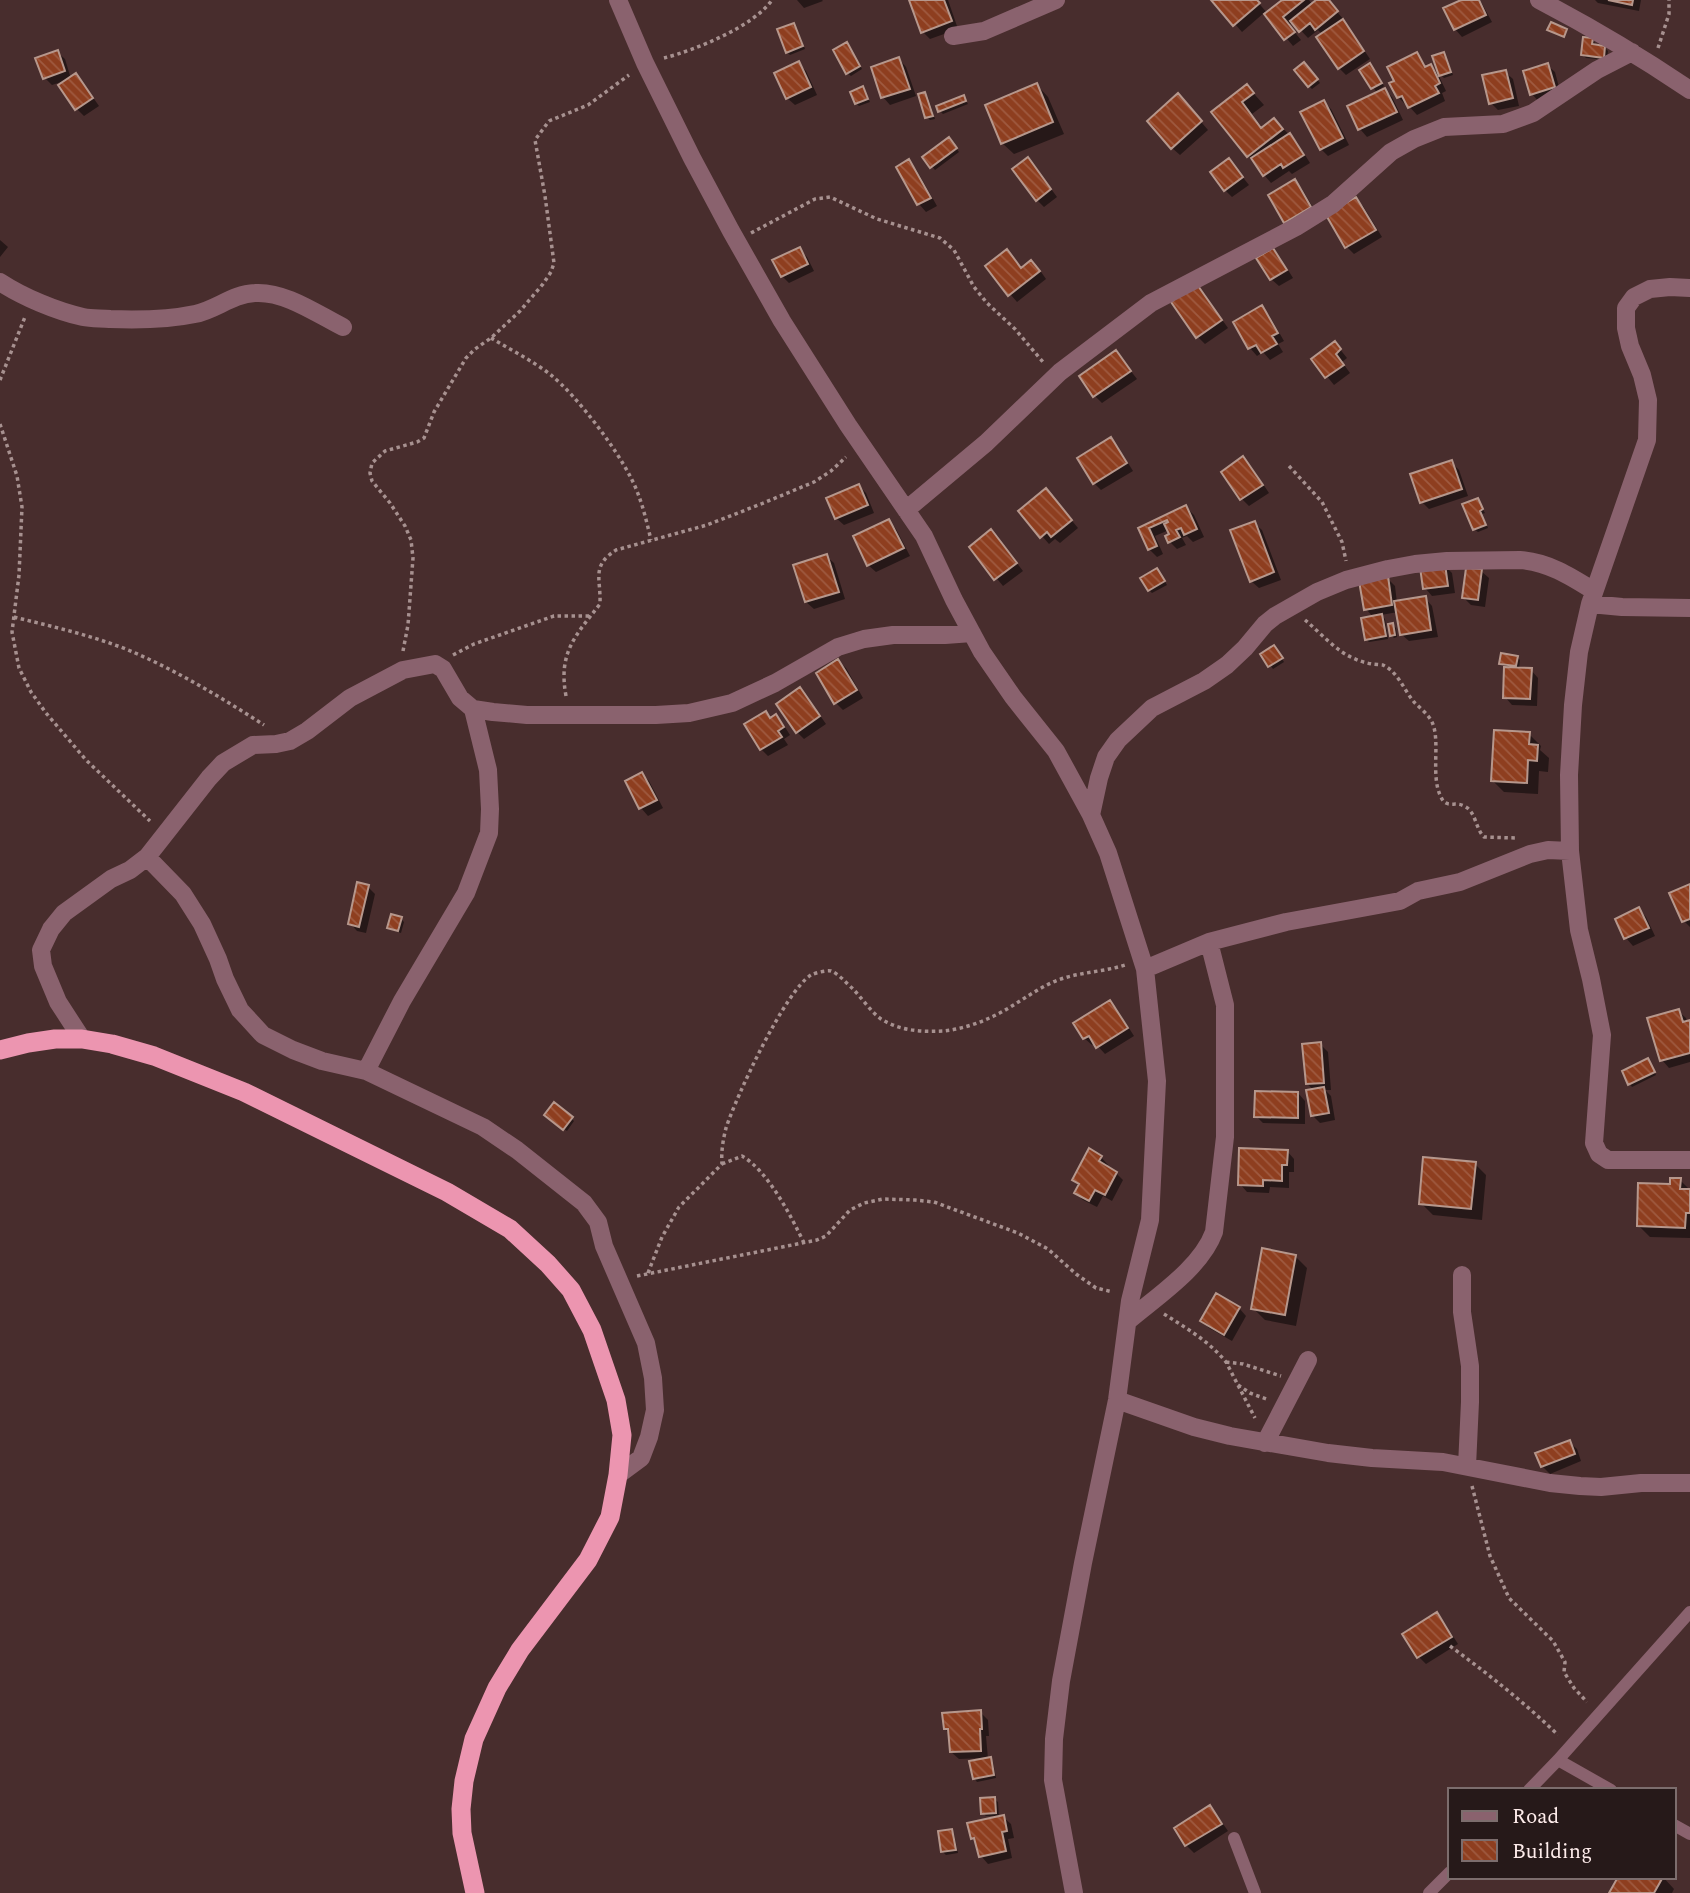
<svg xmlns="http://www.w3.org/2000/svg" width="1690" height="1893" font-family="Spectral,serif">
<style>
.shadow{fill:#0007}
.building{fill:url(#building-back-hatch);stroke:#b6978c;stroke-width:2}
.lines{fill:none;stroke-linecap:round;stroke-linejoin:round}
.path{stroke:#a79190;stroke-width:3.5;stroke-dasharray:3.5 3.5;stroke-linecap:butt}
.service{stroke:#8a626e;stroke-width:12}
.minor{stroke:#8a626e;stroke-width:18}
.trunk{stroke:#ec95b0;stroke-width:19}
</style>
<defs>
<pattern id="building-back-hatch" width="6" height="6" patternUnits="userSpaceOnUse" patternTransform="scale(1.75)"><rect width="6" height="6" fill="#8e3e1f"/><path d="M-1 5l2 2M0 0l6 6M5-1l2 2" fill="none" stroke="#9f5a40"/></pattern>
</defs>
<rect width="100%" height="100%" fill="#482d2d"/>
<!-- shadow -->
<path class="shadow" d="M797,0H822L823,1L804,8Z
M911,0H948L958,29L930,39L923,32Z
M1214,0H1256L1268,14L1285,0H1309L1313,5L1319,0H1327L1344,20L1342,21L1350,29L1370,59L1346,75L1339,68L1323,35L1318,30L1308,38L1293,22L1289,25L1301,40L1293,46L1265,12L1242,32Z
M1465,0H1480L1492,22L1462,37L1455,29Z
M1595,0H1641L1639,11L1598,3Z
M793,25L797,28L805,49L790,55L787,52Z
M1592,40L1595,43V46L1604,47L1608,51L1607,60L1586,58L1583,55Z
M847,44L862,69L851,76L847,73Z
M57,52L65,59L71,79L76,75L83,83L99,106L84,116L77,109L61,86L67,80L52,85L45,78Z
M1417,54L1427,68L1430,66L1438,74L1446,91L1442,93L1445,101L1417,115L1407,104L1406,105L1398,97Z
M1443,54L1446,57L1453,75L1444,78L1441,75Z
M899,59L906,67L916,96L890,105L883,97Z
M798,63L806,71L817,95L795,105L787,98Z
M1547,65L1555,72L1561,95L1539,102L1532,94Z
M1307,67L1320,83L1312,89L1309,86Z
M1373,69L1384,86L1377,91L1378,93L1385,90L1392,97L1403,120L1367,137L1360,129L1349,107L1377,93L1362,71Z
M1505,72L1513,79L1519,106L1498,110L1491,103Z
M1037,85L1048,97L1064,134L1014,154L1002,143Z
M1247,86L1264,105L1252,114L1263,129L1274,120L1297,142L1310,163L1292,174L1289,171L1271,183L1248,156L1214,112Z
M863,88L870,102L859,106L856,103Z
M925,94L928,97L935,119L930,120L927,117Z
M963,97L968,104L943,114L940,111Z
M1324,102L1331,109L1349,145L1328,156L1321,149Z
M1185,103L1208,130L1180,155L1172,148Z
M952,142L959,152L935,170L925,157Z
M1229,160L1249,185L1232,197L1225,190Z
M909,162L916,169L937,206L926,212L919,204L898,168Z
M1035,167L1057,197L1044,207L1037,200Z
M1294,181L1302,189L1317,214L1293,229L1286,221Z
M1356,199L1363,206L1382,237L1354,254L1347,247Z
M0,240L8,247L0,257Z
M800,250L807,257L814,271L789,283L782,276Z
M1273,250L1280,257L1293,278L1279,286L1271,279Z
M1014,259L1022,269H1039L1046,279L1017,302L987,267Z
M1203,293L1228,328L1205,344L1198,337Z
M1261,307L1269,315L1284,341L1278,344L1283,352L1270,360L1263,352L1257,356L1250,348L1235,323Z
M1335,343L1347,358L1342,362L1350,373L1334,385L1313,359Z
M1116,352L1137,379L1102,403L1095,396Z
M1111,439L1118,447L1133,471L1101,490L1094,483Z
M1243,458L1251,466L1269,493L1249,506L1242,499L1223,472Z
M1451,462L1459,470L1468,496L1429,509L1422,502Z
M859,486L866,493L874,513L844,525L836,518Z
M1053,498L1078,528L1060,543L1055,539L1049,544L1021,512Z
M1477,500L1485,513L1482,514L1488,528L1478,532L1474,529Z
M1186,507L1194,515L1204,537L1193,542L1187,536L1182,538L1186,545L1177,549L1170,542L1171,535L1169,530L1155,536L1163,554L1157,557L1149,549L1140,529Z
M889,521L896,529L910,556L876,572L868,565Z
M1254,523L1262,530L1281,580L1259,588L1251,581Z
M998,539L1023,571L1003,586L971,547Z
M826,556L834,563L845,599L814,609L806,602Z
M1445,566L1452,573L1455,593L1432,596L1425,588Z
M1481,571L1489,578L1485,607L1471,605L1464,598Z
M1160,573L1167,585L1152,593L1149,590Z
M1387,578L1395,586L1397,603L1425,598L1432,606L1438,637L1409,641L1401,634L1398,612L1381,615L1385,619L1388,639L1369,642L1366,639L1374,618L1366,609Z
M1393,625L1396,628L1397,637L1394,638L1391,635Z
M1277,650L1284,662L1273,669L1262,654Z
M1517,657L1520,660L1519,670H1531L1538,678L1537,706L1512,705L1505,697L1506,666L1501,663Z
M838,661L846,668L863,698L843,710L836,703L818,673Z
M799,689L807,697L826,724L804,739L797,732Z
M765,713L771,719L776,716L783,724L790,735L784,739L788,745L768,756L761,749Z
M1529,734L1541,746L1540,750L1549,758L1548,772L1539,771L1538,794L1504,792L1492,780Z
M642,774L649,781L663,808L648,816L641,808L627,782Z
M1690,886V927L1684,921Z
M368,887L375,894L366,933L357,931L350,923Z
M1639,909L1646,917L1655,936L1633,946L1626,938L1617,919Z
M401,919L404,922L401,933L392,930L389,927Z
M1110,1002L1117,1009L1134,1036L1105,1054L1095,1043L1092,1045L1084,1038Z
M1678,1011L1686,1018L1687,1023L1690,1022V1062L1669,1068L1662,1060Z
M1320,1044L1328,1052L1331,1090H1325L1331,1096L1335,1120L1320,1123L1312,1115L1314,1090L1307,1084Z
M1648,1060L1656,1075L1632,1087L1629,1083Z
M1298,1093L1305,1101V1124L1263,1123L1256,1116Z
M549,1118H571L574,1121L567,1131Z
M1287,1151L1294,1159V1172H1289V1188L1270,1187L1269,1193L1247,1192L1240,1184Z
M1101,1157L1108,1165L1107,1168L1116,1173L1123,1180L1112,1201L1103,1196L1097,1207L1083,1200L1076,1193L1080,1186L1074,1179Z
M1475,1164L1486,1175L1482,1220L1433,1215L1421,1203Z
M1680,1180L1690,1190V1238L1650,1237L1638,1225L1672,1186Z
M1296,1257L1307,1268L1296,1326L1265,1320L1253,1308Z
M1239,1308L1246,1316L1232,1341L1209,1328L1202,1321Z
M1569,1442L1577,1449L1581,1461L1550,1474L1542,1466Z
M1436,1614L1444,1622L1458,1644L1426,1664L1419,1657L1405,1634Z
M980,1712L988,1720L989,1736H986L988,1759L993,1762L996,1778L977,1782L974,1778L984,1758L959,1759L951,1752L950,1734L945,1729Z
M994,1799L998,1802L999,1818L1003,1817L1011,1824L1014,1838L1008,1839L1012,1858L988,1864L981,1856L978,1843L972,1838L998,1818V1816H986L983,1813Z
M1210,1808L1217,1815L1228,1831L1194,1853L1186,1845L1176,1829Z
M951,1830L954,1834L958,1853L946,1855L943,1852Z
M1663,1877L1674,1889L1672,1893H1612Z"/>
<!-- building -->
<path class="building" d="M909,0H944L952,21L921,33Z
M1211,0H1257L1260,3L1233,26Z
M1282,0H1304L1283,17L1295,32L1284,40L1264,14Z
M1316,0H1329L1338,11L1315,30L1310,23L1299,32L1290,21Z
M1461,0H1479L1486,15L1454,30L1443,8Z
M1608,0H1633L1632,5Z
M1343,19L1364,51L1338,69L1316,37Z
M1551,22L1567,29L1564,37L1547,30Z
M794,23L803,46L786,53L777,29Z
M1583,37L1593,38L1592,44L1605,46L1604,58L1581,55Z
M847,42L860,66L846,74L833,50Z
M58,50L65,71L43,79L35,58Z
M1417,52L1425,67L1431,64L1440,83L1435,86L1439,93L1408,108L1402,96L1397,98L1389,83L1394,81L1387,67Z
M1444,52L1451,72L1439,76L1432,56Z
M899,57L910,89L881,98L871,67Z
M799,61L811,87L786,99L774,73Z
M1304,62L1318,79L1308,87L1294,70Z
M1370,63L1382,83L1371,89L1359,70Z
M1548,63L1555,87L1530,95L1523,71Z
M1506,70L1513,98L1489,104L1482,75Z
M76,73L93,98L75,110L58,85Z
M1037,83L1053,122L1001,144L985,105Z
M1247,84L1254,93L1242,102L1261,128L1274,118L1283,129L1247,157L1211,112Z
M863,86L868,99L855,104L850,92Z
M1385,88L1397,112L1358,130L1347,106Z
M925,92L933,116L925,118L918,94Z
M1178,93L1202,121L1171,149L1147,121Z
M964,95L966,101L938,112L936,106Z
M1324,100L1343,138L1320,150L1300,112Z
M1290,133L1304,155L1283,168L1281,164L1263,176L1251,158Z
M949,137L957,148L930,168L922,157Z
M1028,157L1051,189L1036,201L1012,169Z
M1229,158L1243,177L1224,191L1210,172Z
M909,159L931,198L917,205L896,167Z
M1295,179L1311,207L1284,223L1268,195Z
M1356,197L1376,230L1345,248L1326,215Z
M800,247L808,264L781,277L772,260Z
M1273,248L1287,270L1270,280L1256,258Z
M1007,249L1021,268L1031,260L1040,271L1008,296L985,266Z
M1196,283L1222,320L1196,338L1171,302Z
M1262,305L1278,333L1272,336L1277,344L1261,353L1256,345L1248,349L1233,322Z
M1335,341L1341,349L1336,354L1344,365L1325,378L1311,359Z
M1116,350L1131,371L1093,397L1079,376Z
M1111,437L1127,463L1093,484L1077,458Z
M1243,456L1263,485L1240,500L1221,472Z
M1452,460L1462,489L1420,503L1410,474Z
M859,484L868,505L835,519L826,498Z
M1046,488L1072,520L1051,537L1047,532L1040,538L1018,511Z
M1478,498L1483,509L1480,511L1486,525L1473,530L1462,504Z
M1186,505L1197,529L1184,535L1181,528L1176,530L1180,537L1168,543L1165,536L1169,534L1164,524L1168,522L1167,520L1149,528L1157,546L1148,550L1138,528Z
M889,519L904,548L867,566L853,536Z
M1255,521L1274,572L1250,582L1230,530Z
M991,529L1017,563L994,580L969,547Z
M827,554L839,592L805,602L793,565Z
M1445,564L1448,586L1423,589L1420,567Z
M1157,568L1165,581L1148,591L1140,578Z
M1466,568L1482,569L1478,600L1462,598Z
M1388,576L1392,605L1364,610L1359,581Z
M1426,596L1431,630L1400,635L1394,601Z
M1382,614L1386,636L1365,640L1361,618Z
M1393,623L1395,635L1390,636L1388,624Z
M1274,645L1283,658L1268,667L1260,654Z
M1501,653L1518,656L1516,666L1499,664Z
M838,659L857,690L834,704L816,673Z
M1504,667L1532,668L1530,699L1503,698Z
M800,687L820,716L796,733L776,704Z
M766,711L770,718L776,714L784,727L778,731L782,737L760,750L744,724Z
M1494,730L1530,732L1529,744L1538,745L1537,761L1528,760L1527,783L1491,781Z
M642,772L657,800L639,809L625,781Z
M357,882L369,885L359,927L348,924Z
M1690,884V919L1682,922L1669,893Z
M1639,907L1649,928L1624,939L1615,919Z
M391,914L402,917L398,931L387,928Z
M1110,1000L1128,1028L1096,1048L1089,1036L1083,1039L1073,1023Z
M1679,1009L1683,1022L1690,1020V1053L1660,1061L1647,1018Z
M1321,1042L1324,1083L1306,1084L1302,1044Z
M1648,1058L1655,1072L1628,1085L1622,1071Z
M1324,1087L1329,1113L1311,1116L1306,1090Z
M1255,1091L1298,1092V1118L1254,1117Z
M554,1102L573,1117L563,1130L544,1115Z
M1089,1148L1102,1156L1099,1161L1117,1172L1105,1195L1095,1190L1089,1201L1074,1193L1079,1184L1072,1180Z
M1239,1148L1288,1150L1287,1165H1282V1181L1263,1180V1186L1238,1185Z
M1423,1157L1476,1162L1471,1209L1419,1204Z
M1670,1178H1681L1680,1189H1690V1213H1686L1685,1228L1637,1226L1638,1183L1670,1184Z
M1262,1248L1296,1255L1285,1315L1251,1309Z
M1216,1293L1240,1307L1224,1335L1200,1321Z
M1570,1440L1575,1454L1541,1467L1535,1453Z
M1437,1612L1452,1637L1417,1658L1402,1634Z
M981,1710L982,1729H980L981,1751L950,1752L948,1729H944L942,1713Z
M991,1757L994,1775L973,1779L969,1761Z
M995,1797L996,1813L981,1814L980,1798Z
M1210,1805L1222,1824L1185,1846L1174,1828Z
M1004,1815L1007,1831L1002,1832L1006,1851L979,1857L974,1838L971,1839L967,1823Z
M952,1829L956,1850L941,1852L938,1831Z
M1618,1877H1663L1654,1893H1609Z"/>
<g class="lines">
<!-- path -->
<path class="path" d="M1658,48L1669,14V0
M664,58C695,50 753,27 772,0
M751,233L815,199L830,197L877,219L940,238L954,250L974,287L987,303L1015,329L1043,362
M491,338C511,350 533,361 551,375C577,396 616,448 631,478C641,497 646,519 651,540
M0,380L25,317
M0,424L17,476L22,507L19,575L12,632L19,668L31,692L46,713L86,760L150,821
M1289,466L1322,502L1342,542L1346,561
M14,617C54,627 95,636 133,652C179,672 222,698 264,725
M1305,620C1317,630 1329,643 1342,652C1351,658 1361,662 1372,664C1373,664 1382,665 1383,665C1398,672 1404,690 1414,702C1420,708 1428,714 1432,722C1441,741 1430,776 1441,797C1446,809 1455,801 1464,806C1476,811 1475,828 1484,837L1516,838
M403,651L408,625L413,558L411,540L405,526L390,503L372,481L370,473L372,463L385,451L417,442L424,438L434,412L466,358L475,349L491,338L520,311L543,284L551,272L554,263L545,196L535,140L549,121L588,105L629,75
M453,655L474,644L554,616H591
M566,696C558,653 575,636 600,604C601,578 591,566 616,550L707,525L761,504L814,482L831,471L846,457
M722,1164L742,1156C768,1171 791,1216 804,1243
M648,1273L662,1237L679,1207L722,1164C721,1152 723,1140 726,1128C736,1097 785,991 811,975C815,973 826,970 831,971C839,974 846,983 852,988C862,998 870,1011 881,1019C900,1031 921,1032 943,1031C965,1029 988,1020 1007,1009C1024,999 1040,987 1058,980C1080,972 1103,972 1125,965
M637,1276L817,1240L826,1236L850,1210L864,1203L883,1199L915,1200L934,1202L1018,1233L1048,1249L1076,1274L1096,1288L1113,1292
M1164,1314C1186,1328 1209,1341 1226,1362L1255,1418
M1226,1362L1243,1364L1281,1376
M1238,1385L1250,1393L1269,1400
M1472,1486L1490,1556L1509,1598L1553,1641L1565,1662L1564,1672L1574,1688L1587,1702
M1450,1646C1488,1674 1524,1702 1558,1735"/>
<!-- service -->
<path class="service" d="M1558,1760L1611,1790
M1529,1790L1558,1760L1690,1612
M1674,1825L1690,1834
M1234,1838L1255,1893
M1429,1893L1450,1872"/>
<!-- minor -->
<path class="minor" d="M618,0L645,63L692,158L731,231L782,321L848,425L924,536L954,600L982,652L1013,697L1056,751L1091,815L1108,853L1145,969L1157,1081L1150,1220L1130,1301L1117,1400L1083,1563L1061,1681L1054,1739L1053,1780L1074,1893
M1539,0C1591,27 1641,57 1690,90
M953,36L984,31L1056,0
M0,282C23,297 56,311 83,317C92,319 101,318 110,319C138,320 167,320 195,314C216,310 232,294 255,293C285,291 317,314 343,327
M1690,288L1670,287L1650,289L1634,297L1626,308V328L1630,346L1642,375L1648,400L1647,440L1590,604L1579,652L1573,705L1569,775L1570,851L1579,930L1591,979L1602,1035L1594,1143L1599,1154L1608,1160H1690
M906,510L986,443L1060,372L1151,303L1296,227L1333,204L1391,152L1414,139L1444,127L1503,124L1533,113L1597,70L1632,52
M1590,604L1622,607L1690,608
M1091,815L1099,778L1106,757L1118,740L1152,708L1204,681L1227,665L1245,648L1265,624L1275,616L1317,592L1346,580L1388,569L1415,564L1447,561L1520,560C1548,562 1570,576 1594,591
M147,857L183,894L202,924L218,959L225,979L240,1010L263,1035L293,1050L322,1061L366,1071L483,1127L517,1150L584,1203L598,1222L604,1246L646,1343L653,1378L655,1410L649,1437L641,1458L618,1475
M1145,969L1209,942L1286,922L1400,901L1418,891L1460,882L1530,854L1548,850L1570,851
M82,1039L58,1002L43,966L41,950L51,929L64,913L111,879L130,870L147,857L209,778L223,763L253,745L276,744L290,741L307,731L350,698L403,670L435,664L443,669L460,698L473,709L493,712L527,715H656L689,713L732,703L775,683L838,647L864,639L893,635H945L972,633
M366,1071L402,1001L466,893L489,833L490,809L488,770L473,709
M1462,1275V1312L1470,1366V1402L1467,1466
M1128,1321C1156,1297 1201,1268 1214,1232L1225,1137V1005L1209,942
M1117,1400L1194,1427L1230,1436L1328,1453L1372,1458L1443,1462L1550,1483L1580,1486L1601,1487L1641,1483H1690
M1265,1443L1308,1360"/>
<!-- trunk -->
<path class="trunk" d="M0,1050L28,1043L55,1039H82L112,1044L154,1056L244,1092L447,1192L510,1229L548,1264L571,1290L592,1330L616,1400L622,1435L618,1475L610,1517L588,1560L520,1650L497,1688L474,1739L464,1781L461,1809L462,1833L475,1893"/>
</g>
<!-- legend -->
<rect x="1448" y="1788" width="228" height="91" fill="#261919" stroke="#7c6d6d" stroke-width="2"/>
<rect x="1462" y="1811" width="35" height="10" fill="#8a626e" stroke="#7c6d6d" stroke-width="2"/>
<text x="1512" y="1823" font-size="21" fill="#feeceb">Road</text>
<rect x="1462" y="1840" width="35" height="21" fill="url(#building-back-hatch)" stroke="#7c6d6d" stroke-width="2"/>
<text x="1512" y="1858" font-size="21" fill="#feeceb">Building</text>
</svg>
